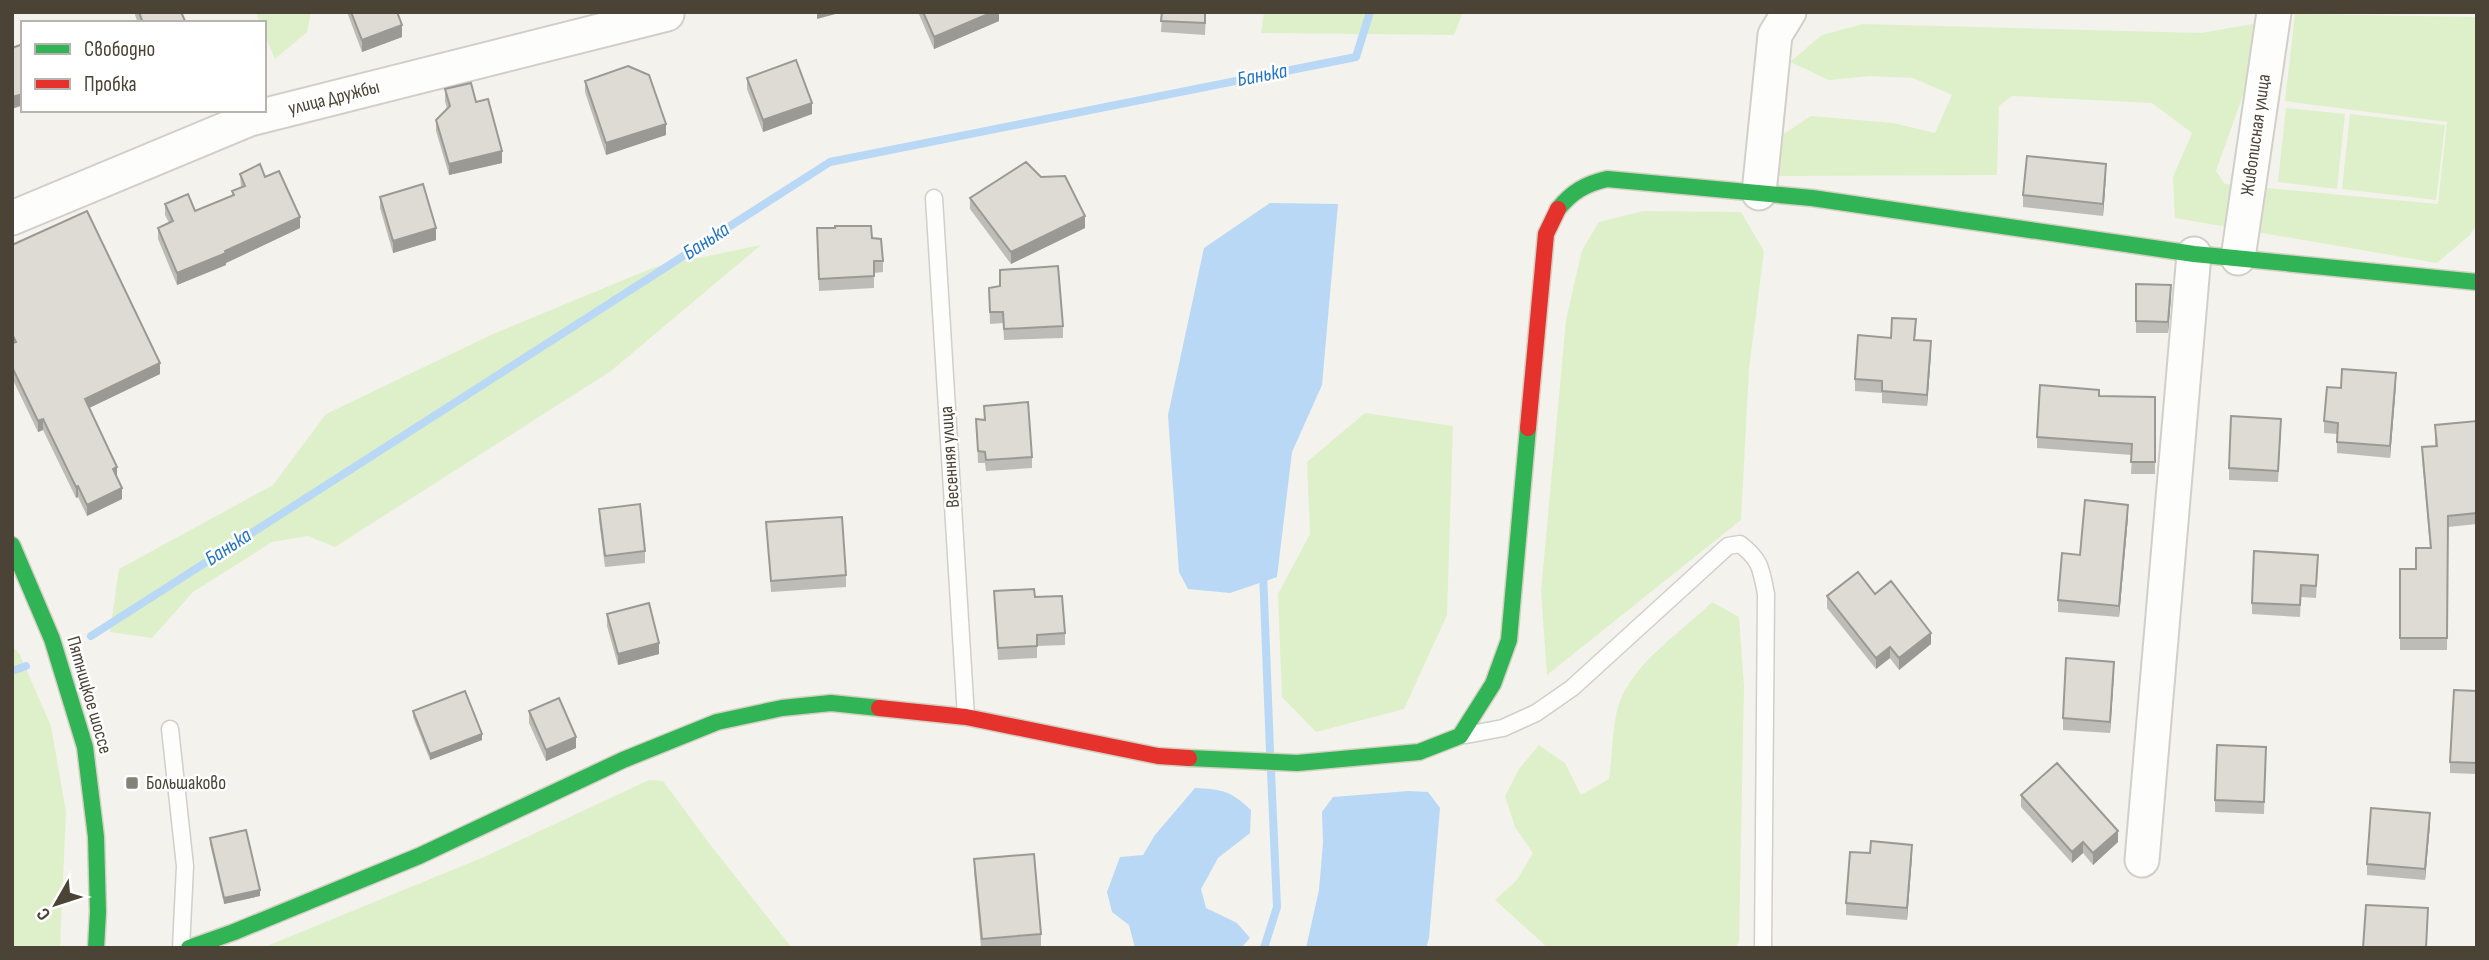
<svg xmlns="http://www.w3.org/2000/svg" width="2489" height="960" font-family="'Sofia Sans Condensed',sans-serif">
<style>
.green{fill:#def0c9}
.water{fill:#b8d8f5}
.lines{fill:none;stroke-linecap:round;stroke-linejoin:round}
.stream{stroke:#b8d8f5;stroke-width:8}
.lane-casing{stroke:#d1cfc9;stroke-width:19}
.street-casing{stroke:#d1cfc9;stroke-width:37}
.fast-casing{stroke:#d3d0c2;stroke-width:19}
.jam-casing{stroke:#d3d0c2;stroke-width:19}
.lane{stroke:#fdfdfc;stroke-width:16}
.street{stroke:#fdfdfc;stroke-width:33}
.fast{stroke:#30b455;stroke-width:16}
.jam{stroke:#e5322d;stroke-width:16}
.wall{fill:#bebcb6}
.shaded-wall{fill:#9b9994}
.building{fill:#dddbd4;stroke:#9b9994;stroke-width:2}
.poi-dot{fill:#868176;stroke:#fff;stroke-width:2.5}
.labels{text-anchor:middle;dominant-baseline:central;stroke-width:5;stroke-linejoin:round;paint-order:stroke}
.street-label{font-size:19px;fill:#4b4436;stroke:#fff}
.poi-label{font-size:19px;fill:#4b4436;stroke:#fff;text-anchor:start}
.water-label{font-size:21px;font-style:italic;fill:#2174c4;stroke:#fff}
</style>
<rect width="100%" height="100%" fill="#f3f2ec"/>
<!-- green -->
<path class="green" d="M256,12H311L307,32L275,59L264,33V23H260Z
M1264,12H1463L1454,35L1261,33Z
M2295,14L2477,17V224L2470,235L2437,263L2175,218L2173,177L2192,133L2152,103L2012,96L1999,106L1997,175L1779,176L1771,158L1776,139L1811,116L1893,123L1935,133L1952,95L1913,78L1871,76L1829,80L1790,62L1822,35L1863,24L2201,33L2258,23L2252,70L2216,171L2225,184L2438,204L2447,122L2285,101Z
M2286,108L2345,114L2337,189L2278,182Z
M2350,114L2445,125L2436,200L2342,189Z
M1643,211L1741,212L1764,251L1749,369L1741,520L1547,675L1541,591L1566,320L1582,250L1599,222Z
M761,245L611,371L335,547L308,536L272,542L193,592L152,638L110,632L119,569L273,485L326,414L493,334L655,267Z
M1365,413L1453,426L1447,615L1404,709L1316,732L1282,697L1278,594L1310,534L1307,462Z
M1712,602L1739,617L1744,686L1739,942L1735,948H1548L1495,900L1517,880L1533,853L1515,827L1505,796L1519,769L1539,745L1565,763L1581,795L1609,779C1612,758 1612,736 1616,715C1625,667 1679,635 1712,602Z
M12,645L20,655L51,726L66,812L60,948H12Z
M649,780L663,781L712,847L792,948H262L484,857Z"/>
<!-- water -->
<path class="water" d="M1270,203L1338,204L1322,385L1292,452L1277,577L1230,593L1188,589L1179,572L1168,415L1204,248Z
M1195,788C1222,789 1231,791 1251,810L1250,833L1218,858L1201,889L1206,908L1237,923L1250,938L1241,948H1135L1129,925L1112,912L1107,892L1120,857L1143,855L1155,835Z
M1409,791L1428,792L1440,808L1429,938L1426,948H1306L1319,890L1323,843L1322,812L1333,797Z"/>
<g class="lines">
<!-- stream -->
<path class="stream" d="M1263,572L1270,751
M91,636L830,162L1356,57L1370,12
M12,671L26,666
M1264,948L1277,907L1271,771"/>
<defs>
<path id="lane" d="M934,198L966,717
M170,729L185,866L181,948
M1466,735L1503,728L1536,713L1572,688L1728,546L1740,544C1761,560 1761,569 1766,594L1763,948"/>
<path id="street" d="M1759,193L1775,35L1789,12
M12,218L250,119L667,14
M2238,258L2274,12
M2142,860L2194,254"/>
<path id="fast" d="M1558,209C1572,192 1585,184 1607,179L1812,198L2194,254L2477,282
M12,545L52,639L85,747L96,837L98,912L96,948
M1189,758L1297,763L1419,752L1460,736L1493,684L1509,640L1528,428
M189,948L234,932L419,856L623,760L717,722L782,708L831,703L879,708"/>
<path id="jam" d="M1528,428L1546,234L1558,209
M879,708L966,717L1158,756L1189,758"/>
</defs>
<!-- lane casing -->
<use href="#lane" class="lane-casing"/>
<!-- street casing -->
<use href="#street" class="street-casing"/>
<!-- fast casing -->
<use href="#fast" class="fast-casing"/>
<!-- jam casing -->
<use href="#jam" class="jam-casing"/>
<!-- lane -->
<use href="#lane" class="lane"/>
<!-- street -->
<use href="#street" class="street"/>
<!-- fast -->
<use href="#fast" class="fast"/>
<!-- jam -->
<use href="#jam" class="jam"/>
</g>
<!-- wall -->
<path class="wall" d="M134,12H181L186,23H138Z
M347,12H397L402,37L362,52Z
M918,12H999V21L934,49Z
M1162,12H1206L1205,35L1161,32Z
M747,78L812,114L763,132L747,89Z
M585,81L666,135L606,155L585,92Z
M445,89L476,102L502,163L449,175L436,131V120L447,109L445,101Z
M240,174L265,177L300,228L226,263V265L177,285L158,239V228L169,223L165,215V204L195,211L232,196V191L241,188Z
M2106,175L2103,216L2023,207V195Z
M1041,177L1085,228L1011,264L970,209V198Z
M380,197L436,240L393,253L380,208Z
M817,228L872,238L883,261V272L874,273V288L819,291Z
M12,245L160,374L89,408L117,478L122,499L87,516L78,497L76,498L43,430L38,432L12,378Z
M2136,284L2171,296L2168,333H2136Z
M989,288L1063,326V338L1004,340L1003,323L990,324Z
M1916,331L1915,340L1931,353L1927,406L1882,403V393L1855,391V379L1891,338Z
M2396,384L2390,458L2337,453V434L2324,433V421L2341,388Z
M2099,396L2155,397V474H2131L2132,455L2037,448V437Z
M984,406L1032,457V468L986,471L985,463H978L976,419L984,420Z
M2477,421V524L2448,527L2447,650H2400V569H2416L2430,548L2422,458V447L2435,446V425Z
M2281,431L2278,482L2229,480V468Z
M599,509L645,551V563L605,567L599,520Z
M2128,517L2119,617L2058,612V600L2080,555Z
M766,522L846,575V587L771,592Z
M2318,566L2316,598L2301,597L2300,617L2252,614V603Z
M994,591L1035,597L1065,633V645L1037,646V658L998,660Z
M1875,594L1931,644L1899,670L1890,658L1876,669L1827,608V596Z
M607,614L659,654L618,665L607,626Z
M2114,673L2110,733L2063,730V718Z
M2477,691V774L2450,773V762Z
M413,711L482,740L430,760L413,717Z
M529,711L576,748L546,761L529,723Z
M2266,747L2264,814L2215,812V800Z
M2021,795L2118,842L2093,865L2083,853L2072,863L2021,807Z
M2430,824L2425,880L2367,875V864Z
M210,838L260,896L224,904L210,844Z
M1870,853L1912,856L1907,920L1846,915V903Z
M974,859L1041,934V946L1016,948H981L974,871Z"/>
<!-- shaded-wall -->
<path class="shaded-wall" d="M817,12H843L817,19Z
M993,12H999V21L934,49V37Z
M402,25V37L362,52V40Z
M23,85V105L12,109V97Z
M812,103V114L763,132V120Z
M666,124V135L606,155V143Z
M502,151V163L449,175V164Z
M2106,164V175L2103,216V204Z
M1085,216V228L1011,264V252Z
M300,217V228L226,263V265L177,285V273Z
M436,228V240L393,253V241Z
M2171,285V296L2168,333V322Z
M1931,341V353L1927,406V395Z
M160,363V374L85,410V399Z
M2396,373V384L2390,458V446Z
M43,419V430L38,432V421Z
M117,467V478L113,469Z
M78,486V497L76,498V487Z
M122,488V499L87,516V505Z
M2128,505V517L2119,617V606Z
M1931,633V644L1899,670V658Z
M659,643V654L618,665V654Z
M1890,647V658L1876,669V658Z
M2114,662V673L2110,733V722Z
M482,734V740L430,760V754Z
M576,737V748L546,761V750Z
M2430,813V824L2425,880V869Z
M2118,831V842L2093,865V853Z
M2083,842V853L2072,863V852Z
M1912,845V856L1907,920V908Z
M260,890V896L224,904V898Z"/>
<!-- building -->
<path class="building" d="M139,12H181L186,23H143Z
M351,12H397L402,25L362,40Z
M923,12H993L934,37Z
M1162,12H1205V23L1161,21Z
M23,44V94L12,97V48Z
M796,60L812,103L763,120L747,78Z
M628,66L649,75L666,124L606,143L585,81Z
M471,83L476,102L488,99L502,151L449,164L436,120L450,106L445,89Z
M2027,156L2106,164L2103,204L2023,195Z
M1026,162L1041,177L1065,176L1085,216L1011,252L970,198Z
M260,164L265,177L279,171L300,217L225,251L226,253L177,273L158,228L173,221L165,204L188,194L195,211L234,195L232,191L245,186L240,174Z
M423,184L436,228L393,241L380,197Z
M87,211L160,363L85,399L117,467L113,469L122,488L87,505L78,486L76,487L43,419L38,421L12,367V343L16,342L12,334V245Z
M835,226H871L872,238L881,239L883,261H874V276L819,279L817,228H835Z
M1058,266L1063,326L1004,329L1003,312H990L989,288L1000,286V270Z
M2136,284L2171,285L2168,322L2136,321Z
M1892,318L1916,319L1914,340L1931,341L1927,395L1882,391V381L1855,379L1858,335L1891,338Z
M2342,369L2396,373L2390,446L2337,442L2338,423L2324,421L2327,387L2341,388Z
M2040,385L2099,390V396L2155,397V462H2131L2132,444L2037,437Z
M1028,402L1032,457L986,460L985,452L978,451L976,419L985,420L984,406Z
M2231,416L2281,419L2278,471L2229,468Z
M2477,421V513L2448,516L2447,638H2400V569H2416V548H2431L2422,447L2437,446L2435,425Z
M2085,500L2128,505L2119,606L2058,600L2062,553L2080,555Z
M640,504L645,551L605,556L599,509Z
M842,517L846,575L771,581L766,522Z
M2254,551L2318,555L2316,586L2301,585L2300,605L2252,603Z
M1858,572L1875,594L1891,581L1931,633L1899,658L1890,647L1876,658L1827,596Z
M1034,589L1035,597L1062,596L1065,633L1037,635V646L998,648L994,591Z
M649,603L659,643L618,654L607,614Z
M2066,658L2114,662L2110,722L2063,718Z
M2454,690L2477,691V763L2450,762Z
M465,691L482,734L430,754L413,711Z
M559,698L576,737L546,750L529,711Z
M2217,745L2266,747L2264,802L2215,800Z
M2057,763L2118,831L2093,853L2083,842L2072,852L2021,795Z
M2371,808L2430,813L2425,869L2367,864Z
M246,830L260,890L224,898L210,838Z
M1871,841L1912,845L1907,908L1846,903L1850,852L1870,853Z
M1034,854L1041,934L982,939L974,859Z
M2366,905L2428,908L2426,948H2363Z"/>
<!-- markers -->
<rect class="poi-dot" x="125" y="776" width="14" height="14" rx="3.5"/>
<g class="labels">
<!-- street labels -->
<g class="street-label">
<text transform="translate(334 98) rotate(-14)">улица Дружбы</text>
<text transform="translate(2256 135) rotate(-82)">Живописная улица</text>
<text transform="translate(950 457) rotate(-94)">Весенняя улица</text>
<text transform="translate(89 695) rotate(74)">Пятницкое шоссе</text>
</g>
<!-- poi labels -->
<g class="poi-label">
<text x="146" y="783">Большаково</text>
</g>
<!-- water labels -->
<g class="water-label">
<text transform="translate(1262 75) rotate(-11)">Банька</text>
<text transform="translate(706 241) rotate(-33)">Банька</text>
<text transform="translate(228 547) rotate(-33)">Банька</text>
</g>
</g>
<!-- border -->
<rect width="2489" height="960" fill="none" stroke="#4b4436" stroke-width="28"/>
<!-- legend -->
<rect x="21" y="21" width="245" height="91" fill="#ffffff" stroke="#b7b4af" stroke-width="2"/>
<rect x="35" y="44" width="35" height="10" fill="#30b455" stroke="#b7b4af" stroke-width="2"/>
<text x="84" y="56" font-size="21" fill="#4b4436">Свободно</text>
<rect x="35" y="79" width="35" height="10" fill="#e5322d" stroke="#b7b4af" stroke-width="2"/>
<text x="84" y="91" font-size="21" fill="#4b4436">Пробка</text>
<!-- north arrow -->
<g transform="translate(56 904) rotate(231)" stroke="#ffffff" stroke-width="5" paint-order="stroke">
<path d="M0-5L12 26L0 18L-12 26Z" fill="#4b4436"/>
<text y="-10" font-size="19" font-weight="bold" text-anchor="middle" fill="#4b4436">С</text>
</g>
</svg>
